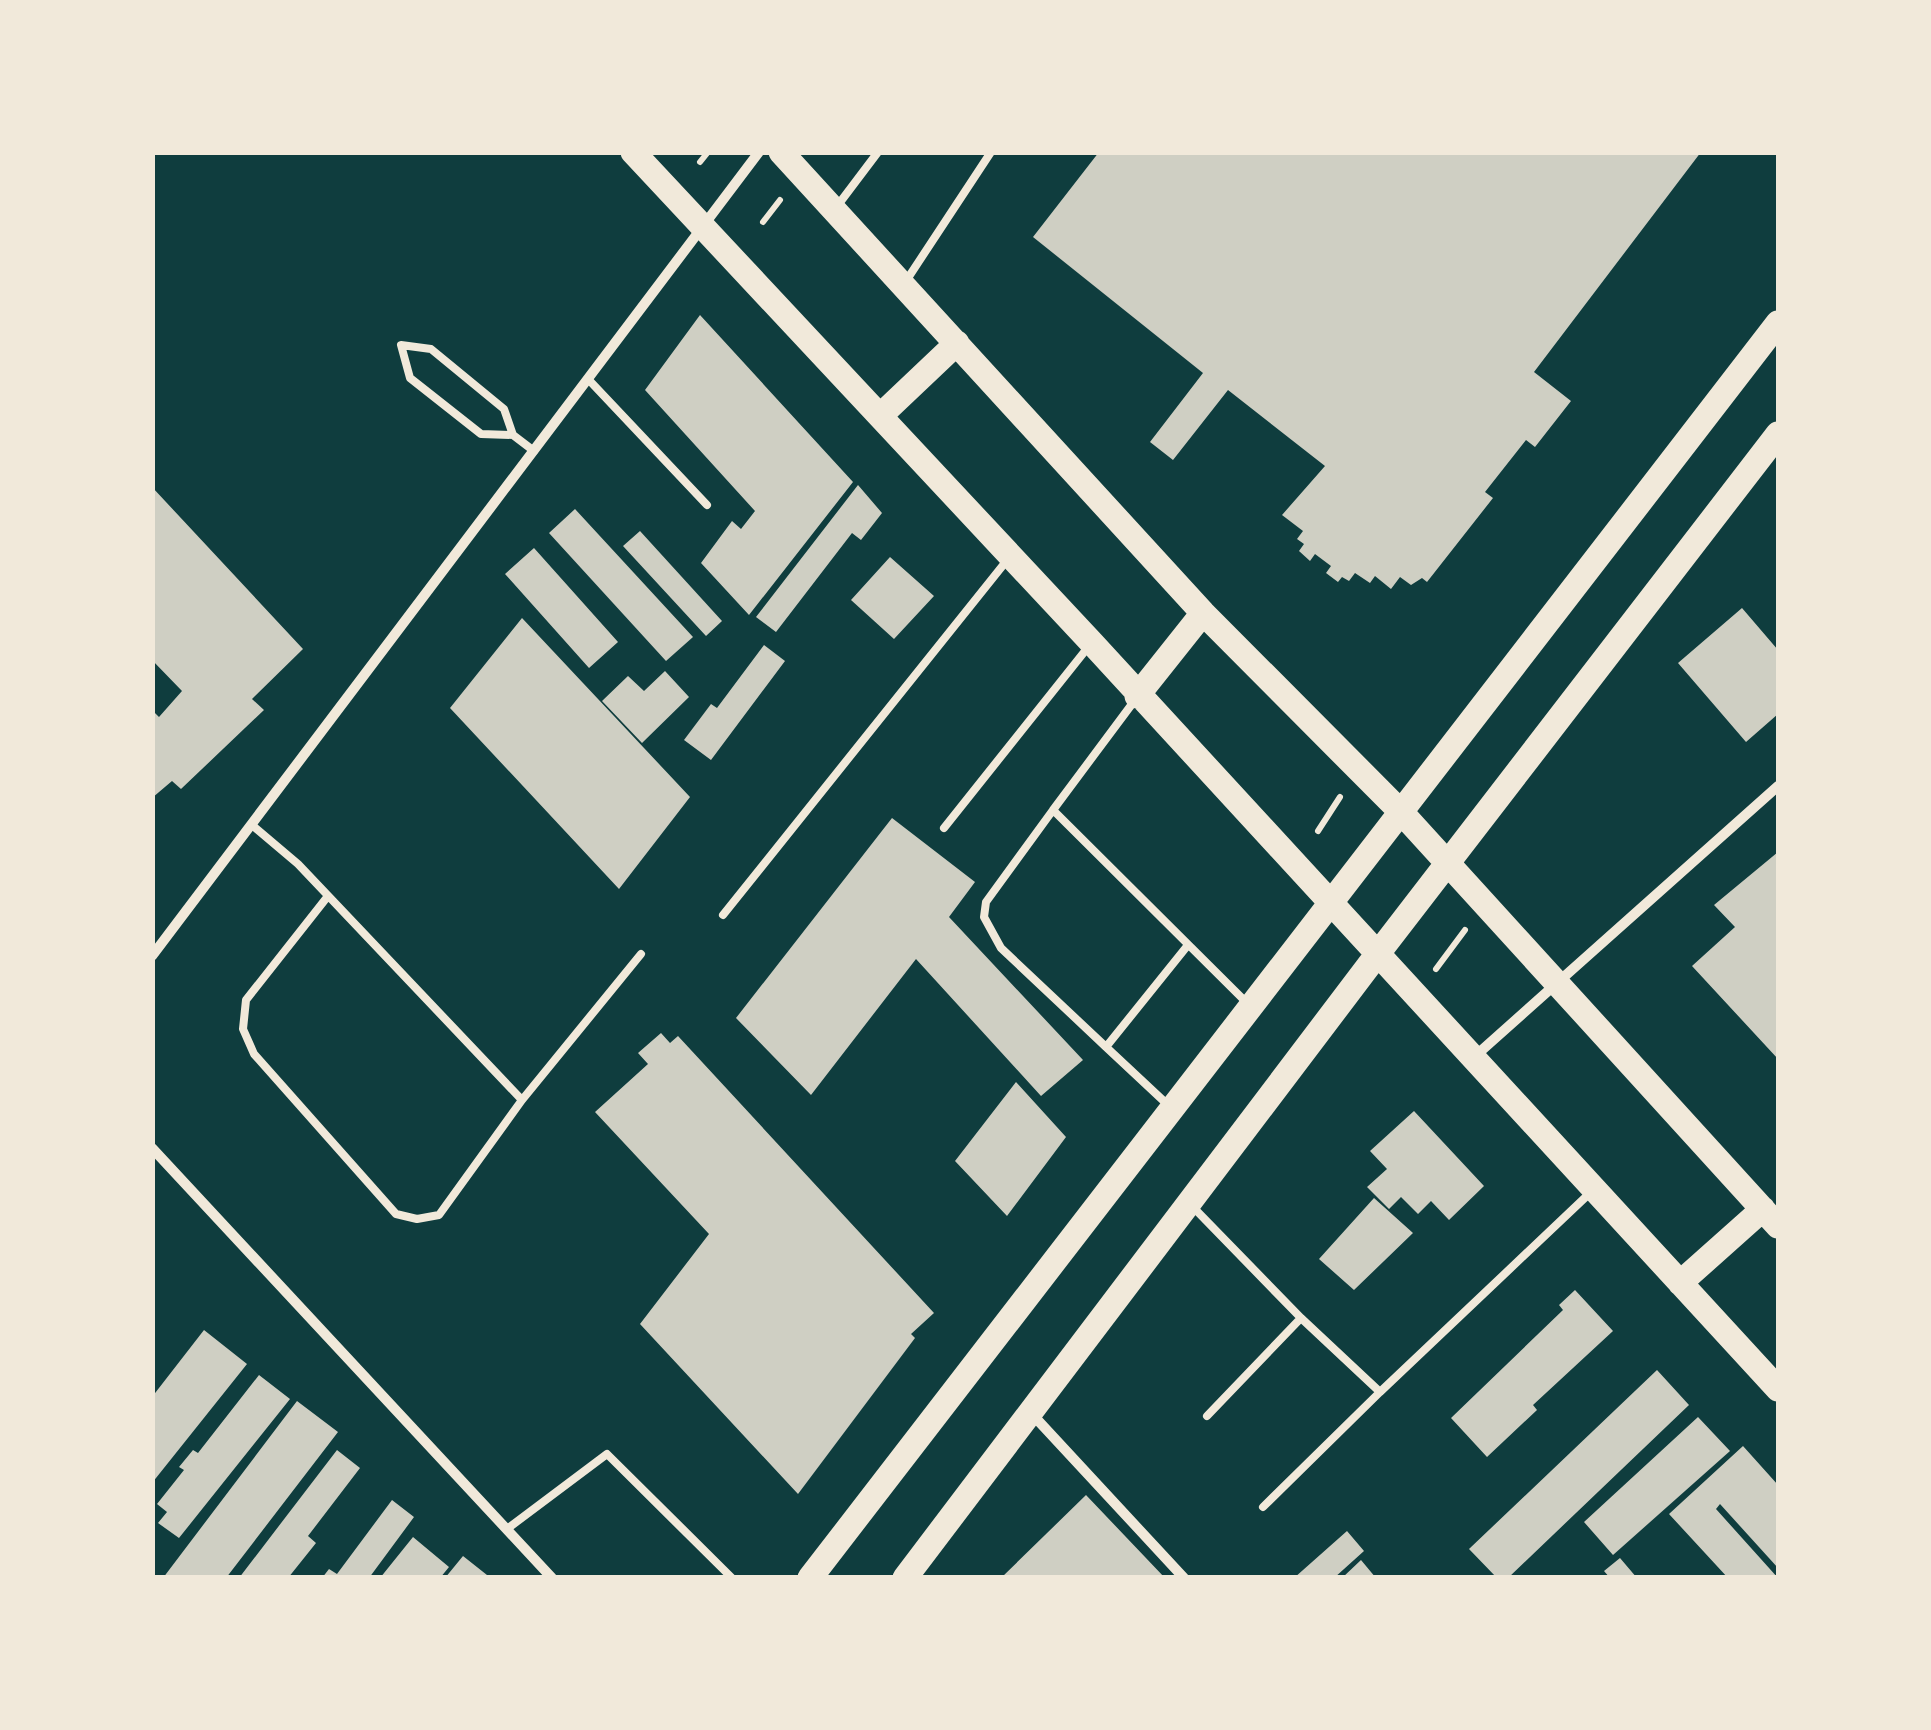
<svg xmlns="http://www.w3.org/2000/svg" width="1931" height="1730" font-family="Ubuntu,sans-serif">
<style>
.building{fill:#cfcfc3}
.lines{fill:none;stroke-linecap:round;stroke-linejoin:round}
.path{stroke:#f1e9da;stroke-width:6}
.service{stroke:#f1e9da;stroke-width:8}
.minor{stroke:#f1e9da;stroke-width:10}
.primary{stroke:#f1e9da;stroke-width:25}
</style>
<rect width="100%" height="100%" fill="#0f3d3e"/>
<!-- building -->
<path class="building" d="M1099,152H1701L1534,372L1571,401L1535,447L1526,440L1485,492L1493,498L1427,582L1422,578L1411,585L1400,577L1391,589L1375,576L1370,583L1355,573L1349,581L1342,577L1338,582L1326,573L1331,566L1315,554L1310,561L1299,551L1304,544L1297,539L1303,531L1282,515L1325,466L1228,390L1173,460L1150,442L1203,373L1033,237Z
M700,315L853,482L749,615L701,563L732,521L741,529L755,511L645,390Z
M858,485L882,513L861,540L852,533L776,632L756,617Z
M152,487L303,649L252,699L264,710L181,789L172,781L152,798V710L159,717L182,691L152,660Z
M575,509L693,637L666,661L549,533Z
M640,531L722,621L706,636L623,546Z
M534,548L618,642L589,668L505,574Z
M890,557L934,596L894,639L851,600Z
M1742,608L1778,650V714L1746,742L1678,663Z
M522,618L690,797L619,889L450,708Z
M764,645L785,661L711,760L684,740L711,704L717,708Z
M665,671L689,697L642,743L602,701L628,676L644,691Z
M892,818L975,882L949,917L1083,1060L1041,1096L916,959L811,1095L736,1018Z
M1778,852V1059L1692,966L1735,927L1714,905Z
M661,1033L670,1043L678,1036L934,1313L911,1334L915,1338L798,1494L640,1324L709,1234L595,1112L648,1064L638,1053Z
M1016,1082L1066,1137L1007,1216L955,1161Z
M1414,1111L1484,1186L1449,1220L1431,1201L1418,1214L1401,1197L1389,1209L1367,1187L1387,1169L1370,1151Z
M1374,1198L1413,1233L1354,1290L1319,1259Z
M1575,1290L1613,1331L1533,1405L1537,1410L1487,1457L1451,1418L1563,1310L1559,1305Z
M204,1330L247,1364L152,1483V1397Z
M1657,1370L1689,1405L1508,1578H1497L1469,1549Z
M259,1375L290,1399L179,1538L158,1523L167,1512L157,1504L184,1470L179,1467L193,1450L198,1453Z
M297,1401L338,1432L226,1578H163Z
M1698,1417L1730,1451L1613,1555L1584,1522Z
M1743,1446L1778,1485V1568L1720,1504L1716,1509L1778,1578H1728L1669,1514Z
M337,1450L360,1468L308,1536L316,1543L288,1578H239Z
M1086,1495L1165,1578H1001Z
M392,1500L414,1517L369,1578H322L329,1569L337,1574Z
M1347,1531L1364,1551L1334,1578H1294Z
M413,1537L449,1567L440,1578H380Z
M463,1556L487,1575L485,1578H445Z
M1620,1558L1637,1578H1610L1604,1571Z
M1361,1560L1376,1578H1342Z"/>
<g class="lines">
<!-- path -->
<path class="path" d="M700,162L708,152
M763,222L780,200
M1318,831L1340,797
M1436,969L1465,930"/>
<!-- service -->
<path class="service" d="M838,205L878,152
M906,281L991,152
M588,379L707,505
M513,435L481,434L410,378L401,345L431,349L504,409L513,435L534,451
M1135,700L1053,810L1247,1003
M1053,810L986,902L984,917L1001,948L1106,1047L1188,945
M252,825L298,864L522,1100L641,954
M944,828L1089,646
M328,896L246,1000L243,1029L254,1054L396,1214L417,1219L439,1215L522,1100
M723,915L1008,559
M1106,1047L1168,1105
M1191,1205L1301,1318L1207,1416
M1380,1392L1591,1192
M1263,1507L1380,1392L1301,1318
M507,1529L607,1454L732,1578"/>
<!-- minor -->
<path class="minor" d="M152,956L759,152
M1473,1058L1778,786
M152,1148L552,1578
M1032,1414L1184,1578"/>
<!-- primary -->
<path class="primary" d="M633,152L1092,643L1778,1389
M781,152L1203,613L1401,812L1778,1226
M880,416L957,343
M1137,696L1203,613
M1680,1283L1763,1209
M810,1578L1778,323
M905,1578L1376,956L1778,434"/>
</g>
<!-- border -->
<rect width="1931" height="1730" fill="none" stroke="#f1e9da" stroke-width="310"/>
</svg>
